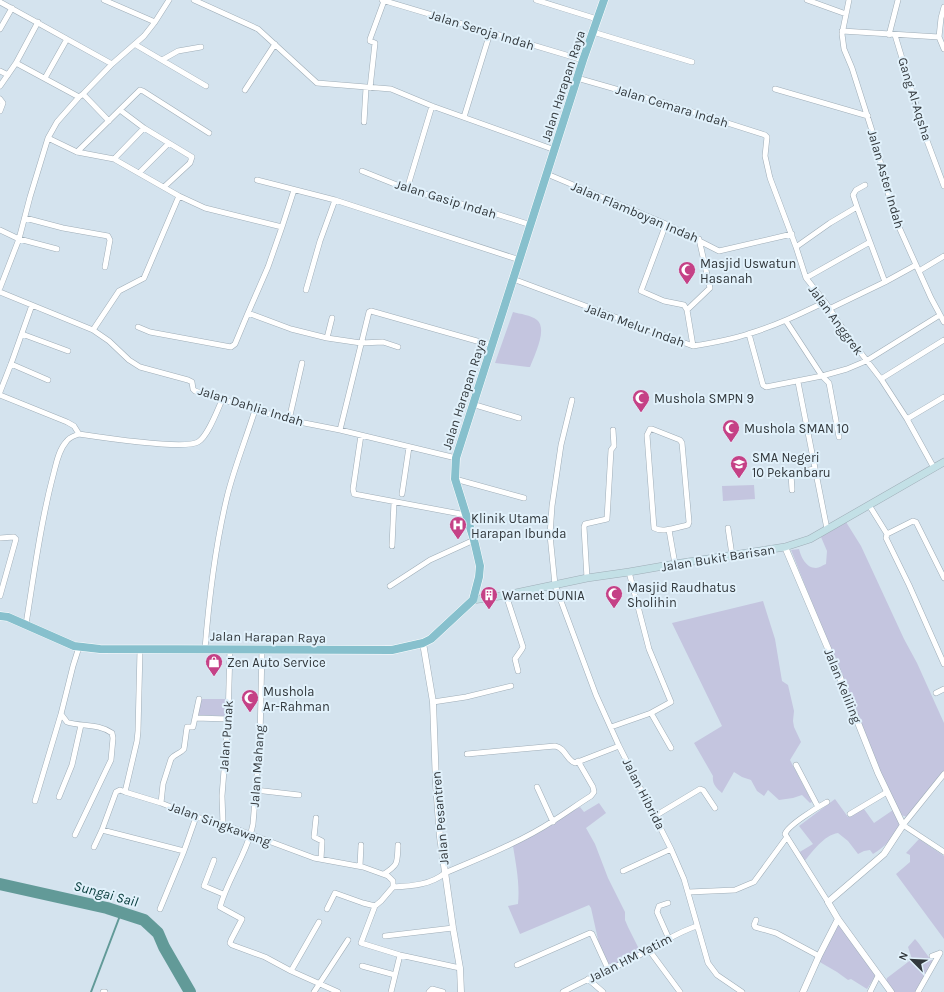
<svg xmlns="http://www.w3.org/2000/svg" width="944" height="992" font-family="Karla,sans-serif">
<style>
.green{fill:#c4c5df}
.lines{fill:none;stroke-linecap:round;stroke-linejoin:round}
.stream{stroke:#629a98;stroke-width:2}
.river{stroke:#629a98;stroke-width:12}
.minor-casing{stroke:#9fadb7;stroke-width:6}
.tertiary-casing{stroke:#9fadb7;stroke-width:7}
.secondary-casing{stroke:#9fadb7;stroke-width:8}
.primary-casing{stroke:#fff;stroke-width:9}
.minor{stroke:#fff;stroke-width:5}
.tertiary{stroke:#fff;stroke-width:6}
.secondary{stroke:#c3e0e6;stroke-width:7}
.primary{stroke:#87c0cd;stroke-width:8}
.labels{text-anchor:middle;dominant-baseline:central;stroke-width:4;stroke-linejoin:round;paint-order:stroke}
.street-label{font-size:13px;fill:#32383c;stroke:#e1f1fb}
.poi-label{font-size:13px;fill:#32383c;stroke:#e1f1fb;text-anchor:start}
.water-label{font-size:14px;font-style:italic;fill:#003736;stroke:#e1f1fb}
</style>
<rect width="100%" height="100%" fill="#d4e3ee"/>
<!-- green -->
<path class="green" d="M513,312C520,314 531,315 537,320C548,329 534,356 530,367H528L495,363Z
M754,485L755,499L723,501L722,486Z
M846,522L861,546L904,639L917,663L944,723V771L907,817L901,815L877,767L791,550L799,549C801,557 806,568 816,568C819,568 823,565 826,564L827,551L821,537Z
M763,601L775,639L782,681L788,685L794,711L793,721L794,727L801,742L790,760L812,802L810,803L802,795L793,798L779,800L768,790L764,796L757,791L751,780L742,777L734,772L722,793C716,788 712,784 713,776L694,743L722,726L672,623Z
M199,699H227L226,716L198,715Z
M835,799L848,817L864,809L874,823L893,810L902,824C894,837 886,846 873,854L870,850L864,851L858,854L848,841L838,833C824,835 812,852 804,862L798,853L813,844L799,826Z
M599,803L606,813L586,828L595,844L608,878L625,912V920L628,927L641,953L610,969L599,944L591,908L589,905L520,934L508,906L518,904C520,884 516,865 513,846L580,807L584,812Z
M919,839L944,856V939L896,874L910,862V855L906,853Z
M837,925L840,927L876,975L867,989L851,979L848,980L837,972L818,961Z
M915,939C922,946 925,954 932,960L933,963L924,976L916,992H893L886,982L887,978L912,959L908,947Z"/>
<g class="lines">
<!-- stream -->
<path class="stream" d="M91,992L121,913"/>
<!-- river -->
<path class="river" d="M0,884L107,908L144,920L158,933L164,947L190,992"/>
<defs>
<path id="minor" d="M104,0L155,22
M194,0L258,29L317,83L391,89L432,106L555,150
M382,0L583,60
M536,0L597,19
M807,0L846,14
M849,0L842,34L844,49L852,68L874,137L894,216L931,298L944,322
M0,2L112,64
M0,29L12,8
M842,31L939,37
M593,32L692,62
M889,35L898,0
M895,35L926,138L944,186
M939,37L941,18L944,7
M939,37L944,49
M136,45L206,86
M162,60L178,51L201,47
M16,63L79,97
M0,71L8,75
M45,78L67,39
M577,78L668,104L765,135L767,137L765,156L770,178L796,247L806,278L825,302L847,335L881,379L907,419L934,468
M0,86L16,63L38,22
M370,88L375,43L370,41V39L384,1
M775,89L868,116
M245,90L275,44
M83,94L109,121
M0,99L3,103L0,111
M120,110L144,128L192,157L190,163L164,187
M464,117L490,33
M364,122L366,88
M48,138L77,152L114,159L179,196L205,208L282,227L294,190
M77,152L140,90L143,91L209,133
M114,159L144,128
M362,171L407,189L490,212L531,225
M139,173L168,144
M547,174L666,224L719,251L792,234
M257,180L335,200L520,260
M407,189L432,106
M857,207L853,195L856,190L865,185
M25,218L63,228L108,236L110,240L105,267
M666,224L641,291L664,301L684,305L687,310
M282,227L268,267L248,313L291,329L327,338L361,343L383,342L398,347
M0,230L19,239L57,249
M796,247L830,223L857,207L885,282
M919,271L944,256
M806,278L870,242
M513,279L693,346C712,343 730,340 748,334C775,326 800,314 825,302
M0,288L19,239L30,197L48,138L57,122L79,97L83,94L112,64L144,36L155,22L169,0
M306,290L320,241L335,200
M0,292L93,330L109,341L129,360L140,367L188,380L192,382L193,389L195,391L289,420L340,430L456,458
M829,309L885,282L916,265
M786,321L822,376L829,383L839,437
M138,327L150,332L231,347L235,344L248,313
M93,330L119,291L144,278L179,196
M22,334L68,351
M749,334L763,385L766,387L822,376L847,369L866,361L940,315
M327,338L332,318
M693,346L687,310L710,288L699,239
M11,364L48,380
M881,379L944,340
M798,382L827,529
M0,392L11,364L32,305
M0,395L67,422L74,426L79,434
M572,400L561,445L552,506L550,535L555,585L596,695L619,746L671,849L684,879L708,963L717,975L742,992
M472,404L519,418
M907,419L944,397
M289,420L302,363
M650,429H652L680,440L682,443L689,522L688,525C678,527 663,533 654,528L647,435Z
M340,430L369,312L371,311L491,345
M361,435L353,489L354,494L466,515
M455,479L524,498
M792,490L791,474L814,469
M402,494L409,447
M869,505L887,534
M728,528L732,555
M669,530L675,564
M0,538L14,537L16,539L0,596
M392,546L394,502
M587,578L584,527L585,524L607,519L611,450L614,446L613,430
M944,578L916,522L913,521L887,534L886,538L909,585L944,664
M390,586L430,560L474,540
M506,595L523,647L522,649L515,659L518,671
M26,624C34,575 40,525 53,476C56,465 58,451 66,442C69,437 74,436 79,434C99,437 184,450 198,442C208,436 217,411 222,400
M205,649C209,598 215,547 227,497C234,468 246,439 255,410
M140,650L138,731L137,741L125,792L161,803L196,817L220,823L314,858L363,867L388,876L393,881V887C411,886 431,885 445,873C482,857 519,843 553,821C566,813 578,804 591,796L594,792L593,787L578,761
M262,650L260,738L253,824C247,854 228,878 220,907L242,919L231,940L230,943L232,945L265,957L291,971L338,992
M936,693L944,689
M433,702L466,697L511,686
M651,713L671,748
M195,718L228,719
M611,727L651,713L671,702L649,649L629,572
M467,754L555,746C566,748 566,760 575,763L619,746
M796,765L818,807
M944,774L903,825L944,852
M537,787L553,822
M255,790L299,795
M59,797L72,765L81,725
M35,801L61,714
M827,802C818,807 788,825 785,834L828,902
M161,803L163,784L171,759C174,754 180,754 184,749L187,727H193L199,699
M850,814L887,792
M655,816L700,789L703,790L715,808
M316,818L314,837L322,841L321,859
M223,824L222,796L228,719L230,649
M102,830L184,851
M75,835L111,760L113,738L112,733C98,723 81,727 67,722L61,714L73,666L79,647
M94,847L102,830L116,792L120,790L125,792
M214,860L204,886L223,894
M360,866L361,845
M623,871L671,849
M384,874C399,864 397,863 398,845
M689,892L735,890L754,882L787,837
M668,903L659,906L657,912L669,939
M375,906L361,943L400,955L460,968
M160,909L184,851L196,817
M327,909L335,893L363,903L375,906L381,901L393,887
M756,920L754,925L755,927L776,933L819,956
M385,936L453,928
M649,950L680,992
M932,956L940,953
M517,965L590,933L592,934L609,971
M362,966L395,975
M291,971L319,922
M588,979L603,992
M103,992H105
M314,992L348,940
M391,992L400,955
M429,992L432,989L443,992
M563,992C587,979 612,969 636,957C657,946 675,933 697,926
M870,992L878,976
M918,992L940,953"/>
<path id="tertiary" d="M785,547L835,665L878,773L903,825L884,854L828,902L838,919L891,992
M423,643L433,702L436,784L440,837L453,928L460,968L461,992
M803,992L819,956L838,919"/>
<path id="secondary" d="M473,600L506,595L587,578L629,572L675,564L785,547L810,539L944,462"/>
<path id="primary" d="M0,616L8,617L74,646L100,649L392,650L423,643L431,639L473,600L479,577L480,566L474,540L455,479L456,458L583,60L604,0"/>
</defs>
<!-- minor casing -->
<use href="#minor" class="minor-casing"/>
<!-- tertiary casing -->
<use href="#tertiary" class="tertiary-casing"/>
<!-- secondary casing -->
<use href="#secondary" class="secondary-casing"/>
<!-- primary casing -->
<use href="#primary" class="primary-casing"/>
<!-- minor -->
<use href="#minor" class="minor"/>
<!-- tertiary -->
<use href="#tertiary" class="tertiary"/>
<!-- secondary -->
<use href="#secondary" class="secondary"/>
<!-- primary -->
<use href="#primary" class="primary"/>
</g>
<!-- icons -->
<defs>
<symbol id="mosque-pin" viewBox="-11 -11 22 30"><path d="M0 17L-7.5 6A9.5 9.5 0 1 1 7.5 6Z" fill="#c54186" stroke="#e1f1fb"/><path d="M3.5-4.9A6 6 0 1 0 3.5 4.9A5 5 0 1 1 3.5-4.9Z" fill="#fff"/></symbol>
<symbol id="school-pin" viewBox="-11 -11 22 30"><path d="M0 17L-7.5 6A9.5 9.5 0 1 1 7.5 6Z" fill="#c54186" stroke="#e1f1fb"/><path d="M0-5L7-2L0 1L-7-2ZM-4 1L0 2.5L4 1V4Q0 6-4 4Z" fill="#fff"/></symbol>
<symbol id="hospital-pin" viewBox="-11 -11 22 30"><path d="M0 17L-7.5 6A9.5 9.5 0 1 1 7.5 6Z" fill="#c54186" stroke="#e1f1fb"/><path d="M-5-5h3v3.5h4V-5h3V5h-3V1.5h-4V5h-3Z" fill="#fff"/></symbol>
<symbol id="building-pin" viewBox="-11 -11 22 30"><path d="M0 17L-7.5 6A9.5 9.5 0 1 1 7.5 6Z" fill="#c54186" stroke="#e1f1fb"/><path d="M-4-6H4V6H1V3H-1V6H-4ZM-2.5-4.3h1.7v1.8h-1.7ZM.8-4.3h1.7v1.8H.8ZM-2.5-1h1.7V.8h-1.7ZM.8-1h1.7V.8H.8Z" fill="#fff"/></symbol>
<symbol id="shop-pin" viewBox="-11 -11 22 30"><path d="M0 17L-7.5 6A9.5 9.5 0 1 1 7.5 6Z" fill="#c54186" stroke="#e1f1fb"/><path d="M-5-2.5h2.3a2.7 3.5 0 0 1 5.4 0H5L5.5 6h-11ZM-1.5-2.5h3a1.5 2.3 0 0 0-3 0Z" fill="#fff"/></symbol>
</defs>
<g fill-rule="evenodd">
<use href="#mosque-pin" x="677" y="260" width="20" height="27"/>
<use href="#mosque-pin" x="631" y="388" width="20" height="27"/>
<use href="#mosque-pin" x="721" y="418" width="20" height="27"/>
<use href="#school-pin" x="729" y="454" width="20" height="27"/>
<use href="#hospital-pin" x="448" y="515" width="20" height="27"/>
<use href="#mosque-pin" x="604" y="584" width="20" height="27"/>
<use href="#building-pin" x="479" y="585" width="20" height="27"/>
<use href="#shop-pin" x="204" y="652" width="20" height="27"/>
<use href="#mosque-pin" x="240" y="688" width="20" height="27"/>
</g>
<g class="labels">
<!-- street labels -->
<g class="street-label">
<text transform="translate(482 30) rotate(17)">Jalan Seroja Indah</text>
<text transform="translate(563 86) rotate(-72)">Jalan Harapan Raya</text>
<text transform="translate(915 99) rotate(73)">Gang Al-Aqsha</text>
<text transform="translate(672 106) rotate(17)">Jalan Cemara Indah</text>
<text transform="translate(886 179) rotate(74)">Jalan Aster Indah</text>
<text transform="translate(446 199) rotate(17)">Jalan Gasip Indah</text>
<text transform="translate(635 212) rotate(23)">Jalan Flamboyan Indah</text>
<text transform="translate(836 320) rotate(54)">Jalan Anggrek</text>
<text transform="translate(635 325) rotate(20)">Jalan Melur Indah</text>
<text transform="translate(464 394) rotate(-72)">Jalan Harapan Raya</text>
<text transform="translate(251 406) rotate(17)">Jalan Dahlia Indah</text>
<text transform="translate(718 558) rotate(-9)">Jalan Bukit Barisan</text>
<text transform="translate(268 637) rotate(1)">Jalan Harapan Raya</text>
<text transform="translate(843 686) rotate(68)">Jalan Keliling</text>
<text transform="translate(226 736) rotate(-86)">Jalan Punak</text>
<text transform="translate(257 766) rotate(-86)">Jalan Mahang</text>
<text transform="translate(644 794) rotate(63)">Jalan Hibrida</text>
<text transform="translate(440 818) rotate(-95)">Jalan Pesantren</text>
<text transform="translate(220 824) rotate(20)">Jalan Singkawang</text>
<text transform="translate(630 958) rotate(-27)">Jalan HM Yatim</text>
</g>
<!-- poi labels -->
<g class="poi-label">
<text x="700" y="263">Masjid Uswatun<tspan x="700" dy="15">Hasanah</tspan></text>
<text x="654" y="398">Mushola SMPN 9</text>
<text x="744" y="428">Mushola SMAN 10</text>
<text x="752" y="457">SMA Negeri<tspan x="752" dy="15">10 Pekanbaru</tspan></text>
<text x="471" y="518">Klinik Utama<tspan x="471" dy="15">Harapan Ibunda</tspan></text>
<text x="627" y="587">Masjid Raudhatus<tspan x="627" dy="15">Sholihin</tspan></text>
<text x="502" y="595">Warnet DUNIA</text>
<text x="227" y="662">Zen Auto Service</text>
<text x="263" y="691">Mushola<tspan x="263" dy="15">Ar-Rahman</tspan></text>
</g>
<!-- water labels -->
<g class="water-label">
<text transform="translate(106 894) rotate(15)">Sungai Sail</text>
</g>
</g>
<!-- north arrow -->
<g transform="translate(912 960) rotate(294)" stroke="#e1f1fb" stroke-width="3" paint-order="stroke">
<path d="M0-3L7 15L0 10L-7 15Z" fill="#32383c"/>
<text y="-6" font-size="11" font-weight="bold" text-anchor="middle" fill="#32383c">N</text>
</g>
</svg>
